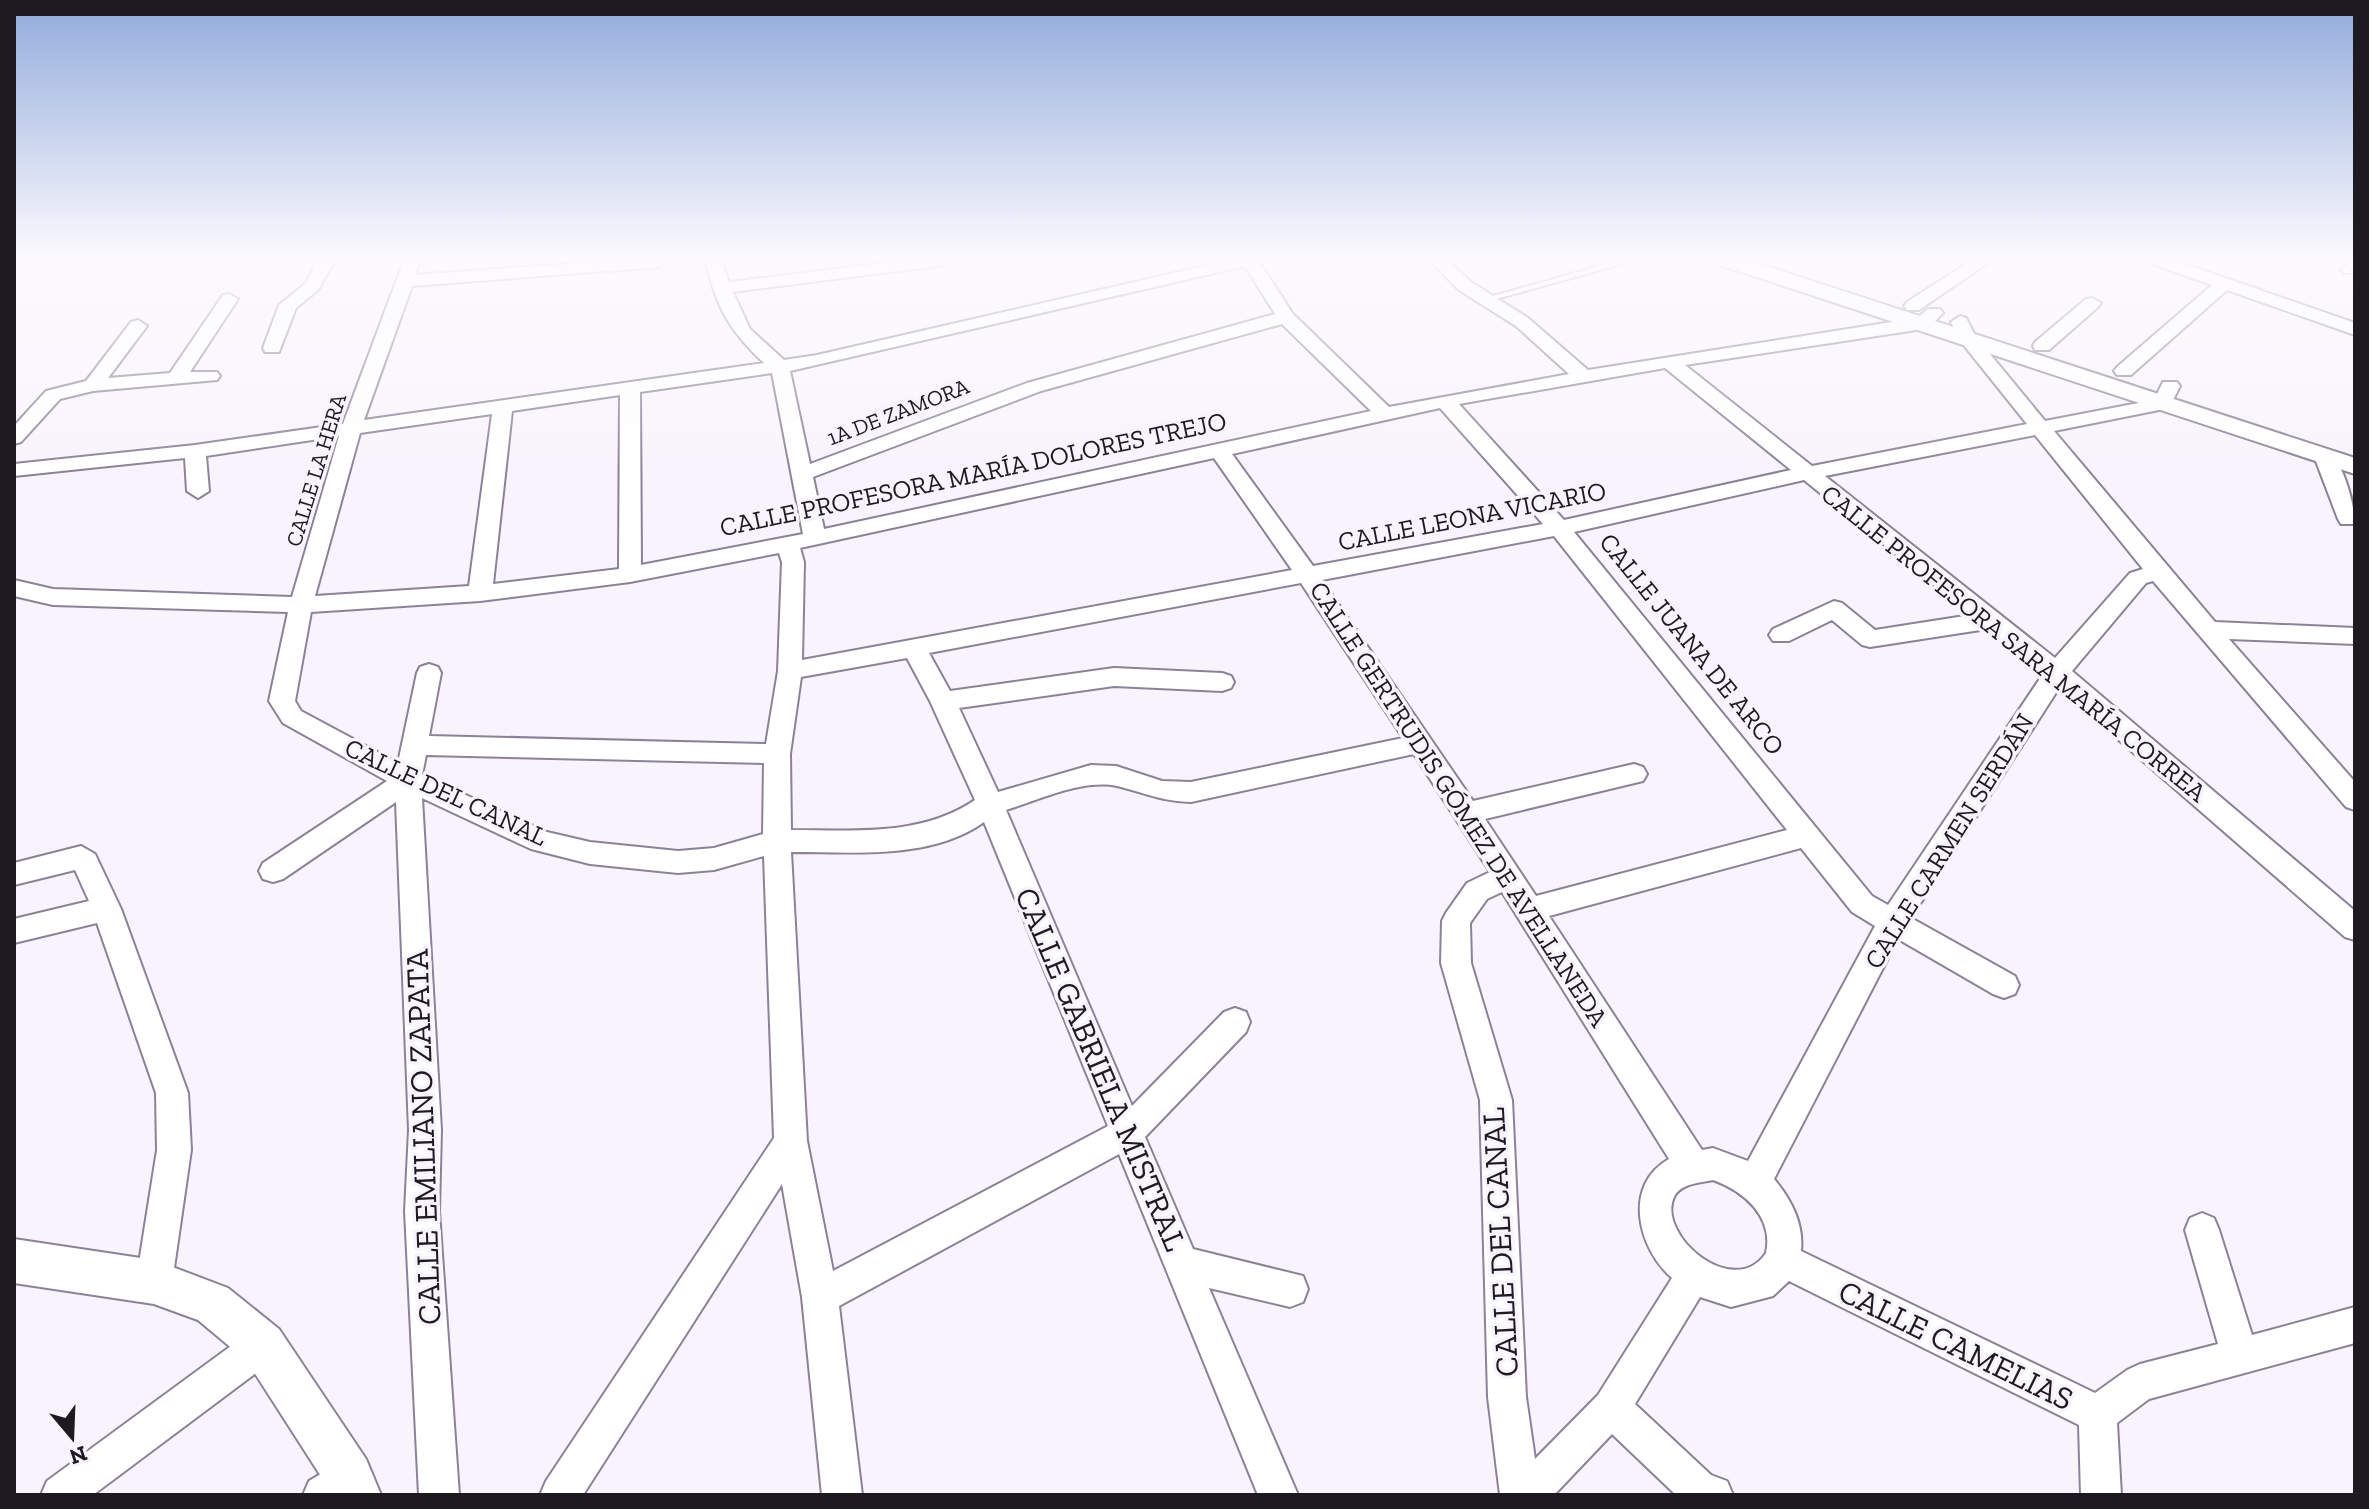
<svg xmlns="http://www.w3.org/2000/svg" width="2369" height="1509" font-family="'Zilla Slab',serif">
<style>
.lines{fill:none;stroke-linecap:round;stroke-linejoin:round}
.service-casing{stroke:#8c8297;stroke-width:4}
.minor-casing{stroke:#8c8297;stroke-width:4}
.tertiary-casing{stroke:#8c8297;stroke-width:4}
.service{fill:#fff;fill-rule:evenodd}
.minor{fill:#fff;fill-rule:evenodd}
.tertiary{fill:#fff;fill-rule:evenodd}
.labels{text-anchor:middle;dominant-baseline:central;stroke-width:7;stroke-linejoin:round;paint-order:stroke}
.far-street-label{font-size:22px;fill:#1d1a22;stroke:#f8f4fd}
.street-label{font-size:26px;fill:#1d1a22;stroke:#f8f4fd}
.near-street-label{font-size:32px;fill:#1d1a22;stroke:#f8f4fd}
</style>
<rect width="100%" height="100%" fill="#f8f4fd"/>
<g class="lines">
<defs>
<path id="service" d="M1618,261L1625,263L1489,301L1482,299Z"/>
<path id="minor" d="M318,260H335L318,290L296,308L279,352H265L263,348L279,305L306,283Z
M404,260H420L415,275L622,260L668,262L659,267L412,286L364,420L764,363C728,329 717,308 705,260H721L729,282L907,260H953L944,265L733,292L750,329L784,360L817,355L1230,260H1258L1293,314L1389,407L1569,374L1516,326L1459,290L1429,260H1447L1471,282L1528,318L1588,370L1917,318L1928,309H1940L1943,313L1929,327L1923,329L1685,365L1812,466L2027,424L1958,338L1951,322L1960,316L1966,318L1976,337L2045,421L2154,400L2163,382H2177L2180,386L2169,408L2054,431L2215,622L2355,628V644L2229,639L2355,782V810L2346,807L2153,581L2146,583L2072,671L2355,911V940L2345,937L2059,688L1911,918L2015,976L2019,985L2015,994L2004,998L1993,994L1898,939L1774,1179C1791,1199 1804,1224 1801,1251L2095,1393L2127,1370L2140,1364L2218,1344L2185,1230L2190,1218L2202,1213L2214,1218L2219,1230L2252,1335L2355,1307V1343L2149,1399L2117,1423L2121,1495H2081L2079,1425L1789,1281L1773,1296L1731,1307L1700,1297L1635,1404L1711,1475L1727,1481L1733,1495H1676L1612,1434L1554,1495H1500L1488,1397L1480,1100L1441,963L1442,921L1446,913L1467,883L1490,872L1414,754L1191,802C1159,801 1146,793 1117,786C1082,779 1039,800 1006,810L1132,1106L1224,1012L1235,1008L1246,1012L1250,1022L1246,1032L1145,1137L1193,1249L1303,1276L1308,1289L1303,1302L1290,1307L1209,1288L1298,1495H1258L1119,1154L839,1306L862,1495H822L802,1297L782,1184L583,1495H540L546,1481L774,1138L764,856L714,870L678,873L590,864L531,849L422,798L441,1130L439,1211L459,1495H419L405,1211L409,1130L396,802L283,879L273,882L263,879L259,871L263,863L387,781L283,723L269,701L288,612L53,605L14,596V580L53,589L292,597L339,436L206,456L209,491L198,498L187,491L185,458L14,476V464L195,445L343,424ZM1245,266L1275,314L1027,383L810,464L790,371ZM1282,324L1371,411L824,529L813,477L1041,391ZM1665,368L1791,470L1564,520L1459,404ZM772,373L803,534L641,565L640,392ZM620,395L619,569L493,584L512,411ZM1440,408L1543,524L1313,566L1232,454ZM492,414L469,586L315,596L360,433ZM2035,435L2143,569L2130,573L2055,658L1825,476ZM1214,458L1292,570L802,660L804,562L800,548ZM1804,480L1971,615L1875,630L1842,603L1834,601L1773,629L1769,635L1773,641H1789L1832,620L1862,645L1870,647L1987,629L2043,674L1888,905L1872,896L1574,532ZM1554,536L1787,830L1536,896L1485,819L1643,781L1647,774L1643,767L1634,764L1473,801L1322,580ZM779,553L782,562L778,671L766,744L429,736L441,673L438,667L429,664L420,667L417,673L398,763L301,711L295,701L311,612L480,601L630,582ZM1301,583L1403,738L1191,782L1162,781L1116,766L1091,765L998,792L959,708L1114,686L1222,691L1231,688L1234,682L1231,676L1222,673L1114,668L950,691L929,653ZM907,658L930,701L975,800C921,837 853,830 791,830L790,754L801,677ZM426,755L764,763L763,834L714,848L678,851L590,842L547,832L422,775ZM984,822L1108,1126L833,1271L807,1141L791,852C853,852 931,860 984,822ZM1801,848L1852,912L1875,926L1748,1161L1713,1148L1702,1150L1549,916ZM1502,892L1669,1159C1623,1185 1637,1247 1672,1278L1598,1395L1535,1459L1526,1397L1512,1100L1471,963L1470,923L1487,899ZM1713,1180C1744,1191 1774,1217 1766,1253C1734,1301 1656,1235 1674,1197C1681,1183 1700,1183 1713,1180Z
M1972,260H1992L1919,310H1907L1904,306L1907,302Z
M2149,260H2173L2355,323V335L2227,290L2131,375H2117L2114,371L2117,367L2212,285L2152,264Z
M2355,261V273H2344L2341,269Z
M229,294L238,299L190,372H217L220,376L217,380L93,391L60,399L21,442L14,444V426L46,391L86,381L131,322L138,320L147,326L108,378L170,373L223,295Z
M2092,298L2101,303L2098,307L2049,350H2035L2033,346L2035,342L2086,299Z
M2324,450C2342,454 2355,507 2355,524H2341L2338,519L2314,456Z
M81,846L95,854L121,909L188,1093L191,1150L172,1282L166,1294L154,1300L142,1294L136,1282L157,1150L156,1093L97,923L14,943V919L89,901L75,870L14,885V863Z
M263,1327L276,1332L281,1345L276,1358L93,1495H41L47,1481L250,1332Z
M349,1457L363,1462L368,1476C357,1505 331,1495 303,1495L309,1481Z"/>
<path id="tertiary" d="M1717,260H1748L2355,458V474L1720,265Z
M14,1239L154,1260L228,1288L279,1329L366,1459L381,1495H333L247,1361L198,1320L154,1304L14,1283Z"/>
</defs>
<!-- service casing -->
<use href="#service" class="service-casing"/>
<!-- minor casing -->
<use href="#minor" class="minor-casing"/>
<!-- tertiary casing -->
<use href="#tertiary" class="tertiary-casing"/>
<!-- service -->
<use href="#service" class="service"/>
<!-- minor -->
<use href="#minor" class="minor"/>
<!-- tertiary -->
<use href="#tertiary" class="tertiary"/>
</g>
<!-- sky -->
<linearGradient id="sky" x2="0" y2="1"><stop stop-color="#92abdb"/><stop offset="0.55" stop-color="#fcfafe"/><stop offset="1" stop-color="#fcfafe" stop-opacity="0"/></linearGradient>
<rect width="2369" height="471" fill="url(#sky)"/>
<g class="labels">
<!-- far-street labels -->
<g class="far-street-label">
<text transform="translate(898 412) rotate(-21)">1A DE ZAMORA</text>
<text transform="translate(316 470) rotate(-73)">CALLE LA HERA</text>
</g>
<!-- street labels -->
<g class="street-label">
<text transform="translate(973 474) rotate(-12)">CALLE PROFESORA MARÍA DOLORES TREJO</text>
<text transform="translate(1472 516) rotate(-11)">CALLE LEONA VICARIO</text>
<text transform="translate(2014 643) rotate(39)">CALLE PROFESORA SARA MARÍA CORREA</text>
<text transform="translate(1692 644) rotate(51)">CALLE JUANA DE ARCO</text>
<text transform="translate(446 792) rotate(25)">CALLE DEL CANAL</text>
<text transform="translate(1459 804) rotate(57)">CALLE GERTRUDIS GÓMEZ DE AVELLANEDA</text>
<text transform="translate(1949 841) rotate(-58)">CALLE CARMEN SERDÁN</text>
</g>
<!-- near-street labels -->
<g class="near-street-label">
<text transform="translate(1101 1069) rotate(67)">CALLE GABRIELA MISTRAL</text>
<text transform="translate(423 1137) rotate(-92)">CALLE EMILIANO ZAPATA</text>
<text transform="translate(1500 1242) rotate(-93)">CALLE DEL CANAL</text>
<text transform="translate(1956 1345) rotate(26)">CALLE CAMELIAS</text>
</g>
</g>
<!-- border -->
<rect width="2369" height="1509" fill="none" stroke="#1d1a22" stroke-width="32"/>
<!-- north arrow -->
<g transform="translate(72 1437) rotate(161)" stroke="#f8f4fd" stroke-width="6" paint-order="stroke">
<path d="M0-6L14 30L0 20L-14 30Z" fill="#1d1a22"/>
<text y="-12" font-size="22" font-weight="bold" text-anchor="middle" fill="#1d1a22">N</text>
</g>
</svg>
